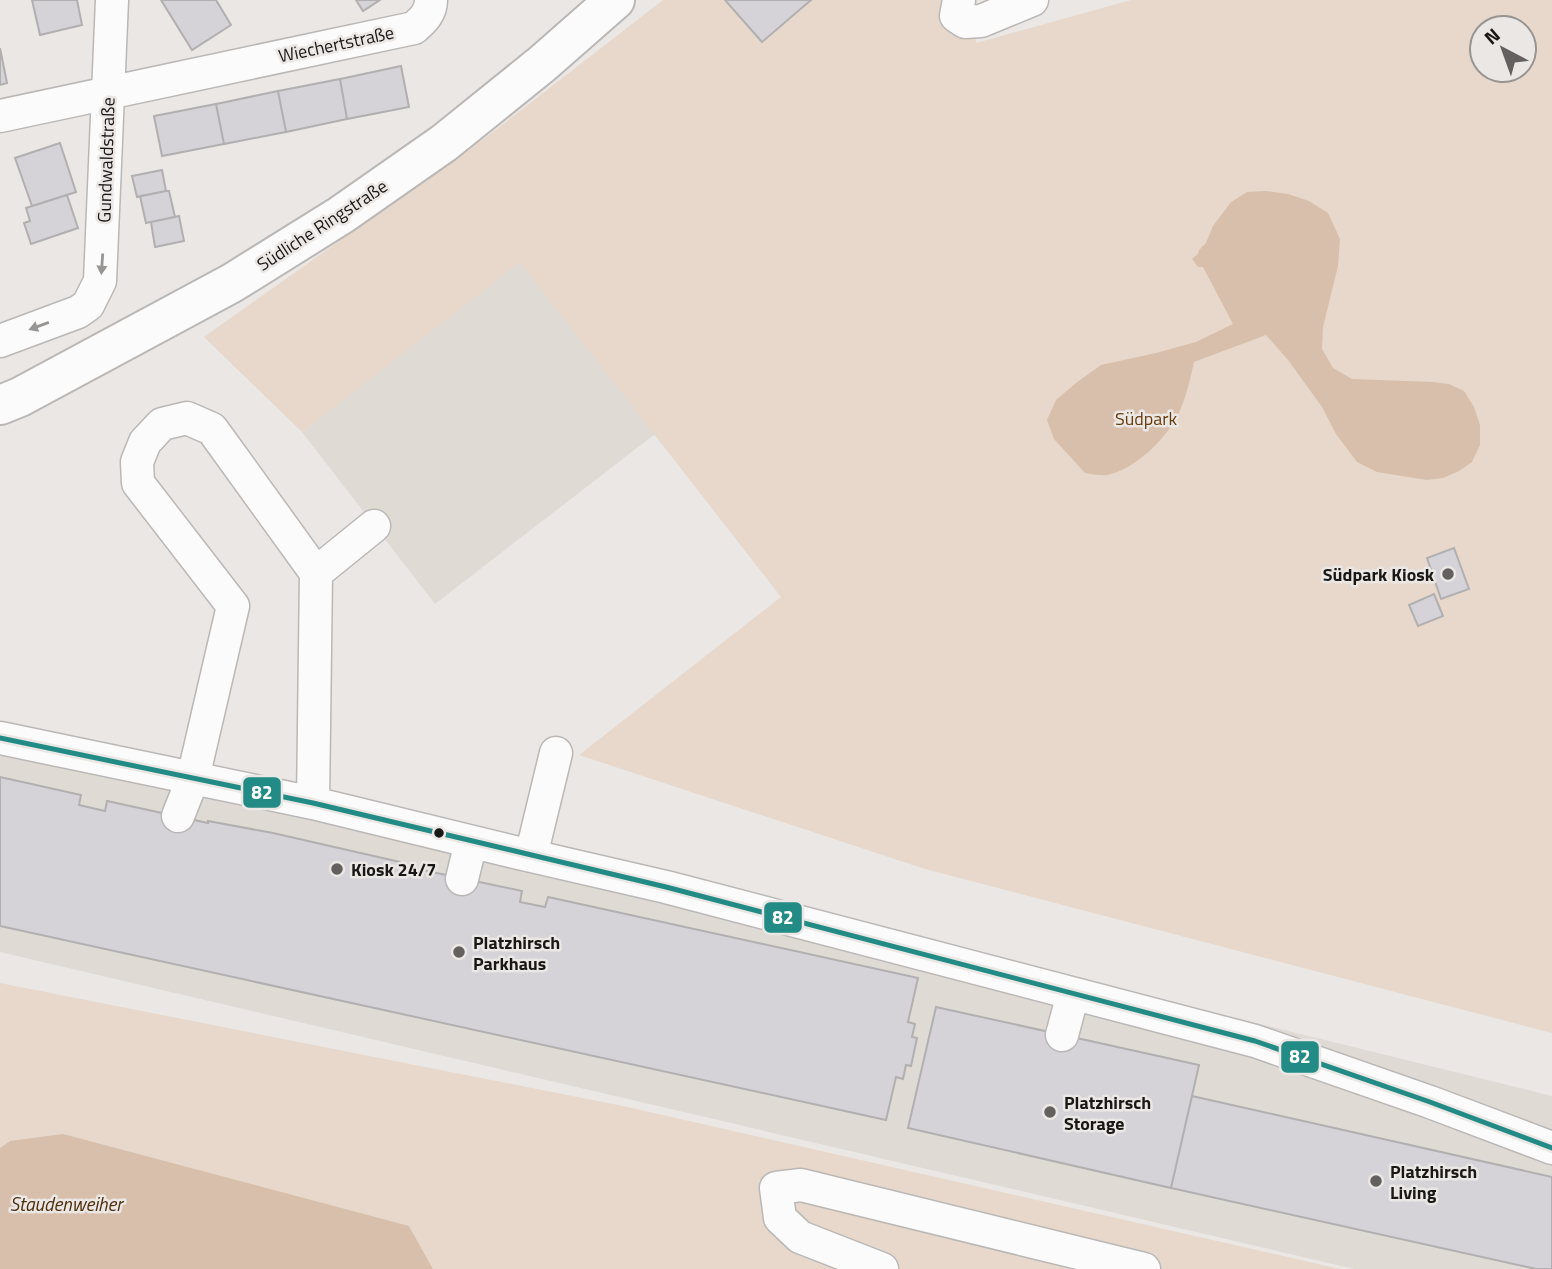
<svg xmlns="http://www.w3.org/2000/svg" width="1552" height="1269" font-family="'Titillium Web',sans-serif">
<style>
.built{fill:#e0dad4}
.green{fill:#e7d8cb;fill-rule:evenodd}
.water{fill:#d7bfab}
.building{fill:#d5d2d8;stroke:#b1b0b0;stroke-width:2}
.lines{fill:none;stroke-linecap:round;stroke-linejoin:round}
.minor-casing{stroke:#bab8b7;stroke-width:35}
.major-casing{stroke:#bab8b7;stroke-width:42}
.minor{stroke:#fcfbfb;stroke-width:32}
.major{stroke:#fcfbfb;stroke-width:38}
.bus-1-casing{stroke:#ebe7e4;stroke-width:10}
.bus-1{stroke:#238b85;stroke-width:5}
.oneway{fill:#969594}
.poi-dot{fill:#63605f;stroke:#ebe7e4;stroke-width:2.5}
.bus-dot{fill:#1a1817;stroke:#ebe7e4;stroke-width:2.5}
.labels{text-anchor:middle;dominant-baseline:central;stroke-width:5;stroke-linejoin:round;paint-order:stroke}
.street-label{font-size:18px;fill:#1a1817;stroke:#ebe7e4}
.park-label{font-size:18px;fill:#663b0a;stroke:#ebe7e4}
.poi-label{font-size:18px;font-weight:bold;fill:#1a1817;stroke:#ebe7e4;text-anchor:start}
.water-label{font-size:19px;font-style:italic;fill:#4f2e0b;stroke:#ebe7e4}
.line-badge{stroke:#ebe7e4;stroke-width:2.5}
.badge-label{font-size:19px;text-anchor:middle;font-weight:bold;fill:#fff}
</style>
<rect width="100%" height="100%" fill="#eae7e5"/>
<!-- built -->
<path class="built" d="M520,261L655,434L435,604L302,432Z
M0,753L1211,1012L1552,1096V1269H1354L0,952Z"/>
<!-- green -->
<path class="green" d="M663,0H976V43L1131,0H1552V1033L925,869L579,755L781,597L520,262L302,432L204,337L493,132ZM1482,28H1524V70H1482Z
M0,983L623,1106L1340,1269H433L409,1226L10,1141L0,1148Z"/>
<!-- water -->
<path class="water" d="M1266,191L1288,194L1309,201L1328,213L1340,239L1338,266L1323,327L1322,349L1333,368L1352,379L1433,382L1449,384L1464,391L1474,407L1480,425V445L1472,462L1459,471L1443,478L1427,480L1377,472L1357,462L1336,434L1322,407L1288,360L1266,335L1194,362C1190,380 1186,398 1178,415C1166,439 1134,470 1107,475C1101,476 1092,474 1085,473L1054,439L1047,420L1056,400L1076,383L1101,365L1156,353L1196,342L1233,324L1203,267H1198L1192,259L1198,254L1199,250L1206,243L1213,226L1231,202L1247,192Z
M63,1134L409,1226L433,1269H0V1148L10,1141Z"/>
<!-- building -->
<path class="building" d="M32,0H77L82,25L40,35Z
M161,0H216L231,25L192,50Z
M356,0H380L363,11Z
M725,0H811L762,42Z
M0,48L7,83L0,85Z
M401,66L409,107L347,119L340,79Z
M340,79L347,119L286,132L278,91Z
M278,91L286,132L224,144L216,104Z
M216,104L224,144L162,156L154,116Z
M60,143L76,192L32,206L15,158Z
M162,170L166,191L137,197L132,176Z
M166,191H169L175,217L146,223L140,196Z
M67,195L78,228L31,244L24,223L30,221L26,208Z
M179,216L184,241L155,247L151,222Z
M1454,548L1469,589L1441,599L1427,558Z
M1434,594L1443,616L1418,626L1409,605Z
M0,777L81,795L79,805L105,811L107,801L208,823V821L273,833L400,862L399,865L522,891L520,902L545,907L548,897L918,978L908,1022L915,1024L912,1037L917,1038L911,1066L906,1065L903,1079L896,1077L886,1120L0,926Z
M936,1007L1199,1065L1171,1188L908,1128Z
M1192,1096L1552,1177V1269H1536L1171,1188Z"/>
<g class="lines">
<defs>
<path id="minor" d="M959,0L956,16L965,22L981,21L1032,0
M0,116L414,28C423,20 431,13 431,0
M0,341L78,312L88,305L100,281L112,0
M316,573L374,526
M0,738L313,803L510,851L666,887L1255,1041L1430,1102L1552,1148
M178,816L193,778L233,606L138,483L137,462L145,442L162,424L187,418L212,429L316,573L313,803
M531,856L556,753
M462,879L471,842
M1062,1035L1073,994
M882,1269L800,1237L780,1218L776,1188L801,1185L1144,1269"/>
<path id="major" d="M0,405L20,397L232,283L341,215L444,143L542,64L615,0"/>
</defs>
<!-- minor casing -->
<use href="#minor" class="minor-casing"/>
<!-- major casing -->
<use href="#major" class="major-casing"/>
<!-- minor -->
<use href="#minor" class="minor"/>
<!-- major -->
<use href="#major" class="major"/>
<defs>
<path id="bus-1" d="M0,738L313,803L666,887L1255,1041L1430,1102L1552,1148"/>
</defs>
<!-- bus-1 casing -->
<use href="#bus-1" class="bus-1-casing"/>
<!-- bus-1 -->
<use href="#bus-1" class="bus-1"/>
</g>
<!-- one-way arrows -->
<defs><path id="oneway-solid" d="M-6-.8H1V-3.2L6.5 0L1 3.2V.8H-6Z" transform="scale(1.75)"/></defs>
<g class="oneway">
<use href="#oneway-solid" transform="translate(102 264) rotate(94)"/>
<use href="#oneway-solid" transform="translate(39 326) rotate(160)"/>
</g>
<!-- markers -->
<g class="poi-dot">
<circle cx="1448" cy="574" r="7"/>
<circle cx="337" cy="869" r="7"/>
<circle cx="459" cy="952" r="7"/>
<circle cx="1050" cy="1112" r="7"/>
<circle cx="1376" cy="1181" r="7"/>
</g>
<circle class="bus-dot" cx="439" cy="833" r="6"/>
<g class="labels">
<!-- street labels -->
<g class="street-label">
<text transform="translate(336 44) rotate(-12)">Wiechertstraße</text>
<text transform="translate(106 160) rotate(-88)">Gundwaldstraße</text>
<text transform="translate(322 225) rotate(-33)">Südliche Ringstraße</text>
</g>
<!-- park labels -->
<g class="park-label">
<text x="1146" y="418">Südpark</text>
</g>
<!-- poi labels -->
<g class="poi-label">
<text x="1434" y="574" text-anchor="end">Südpark Kiosk</text>
<text x="351" y="869">Kiosk 24/7</text>
<text x="473" y="942">Platzhirsch<tspan x="473" dy="21">Parkhaus</tspan></text>
<text x="1064" y="1102">Platzhirsch<tspan x="1064" dy="21">Storage</tspan></text>
<text x="1390" y="1171">Platzhirsch<tspan x="1390" dy="21">Living</tspan></text>
</g>
<!-- water labels -->
<g class="water-label">
<text x="66" y="1203">Staudenweiher</text>
</g>
</g>
<g class="line-badge">
<rect x="242" y="776" width="40" height="33" rx="7" fill="#238b85"/>
<rect x="763" y="901" width="40" height="33" rx="7" fill="#238b85"/>
<rect x="1280" y="1040" width="40" height="34" rx="7" fill="#238b85"/>
</g>
<g class="badge-label">
<text x="262" y="799">82</text>
<text x="783" y="924">82</text>
<text x="1300" y="1063">82</text>
</g>
<!-- north arrow -->
<g transform="translate(1503 49) rotate(319)"><circle r="33" fill="#ebe7e4" stroke="#979492" stroke-width="2"/>
<path d="M0-5L12 26L0 18L-12 26Z" fill="#63605f"/>
<text y="-10" font-size="19" font-weight="bold" text-anchor="middle" fill="#1a1817">N</text>
</g>
</svg>
